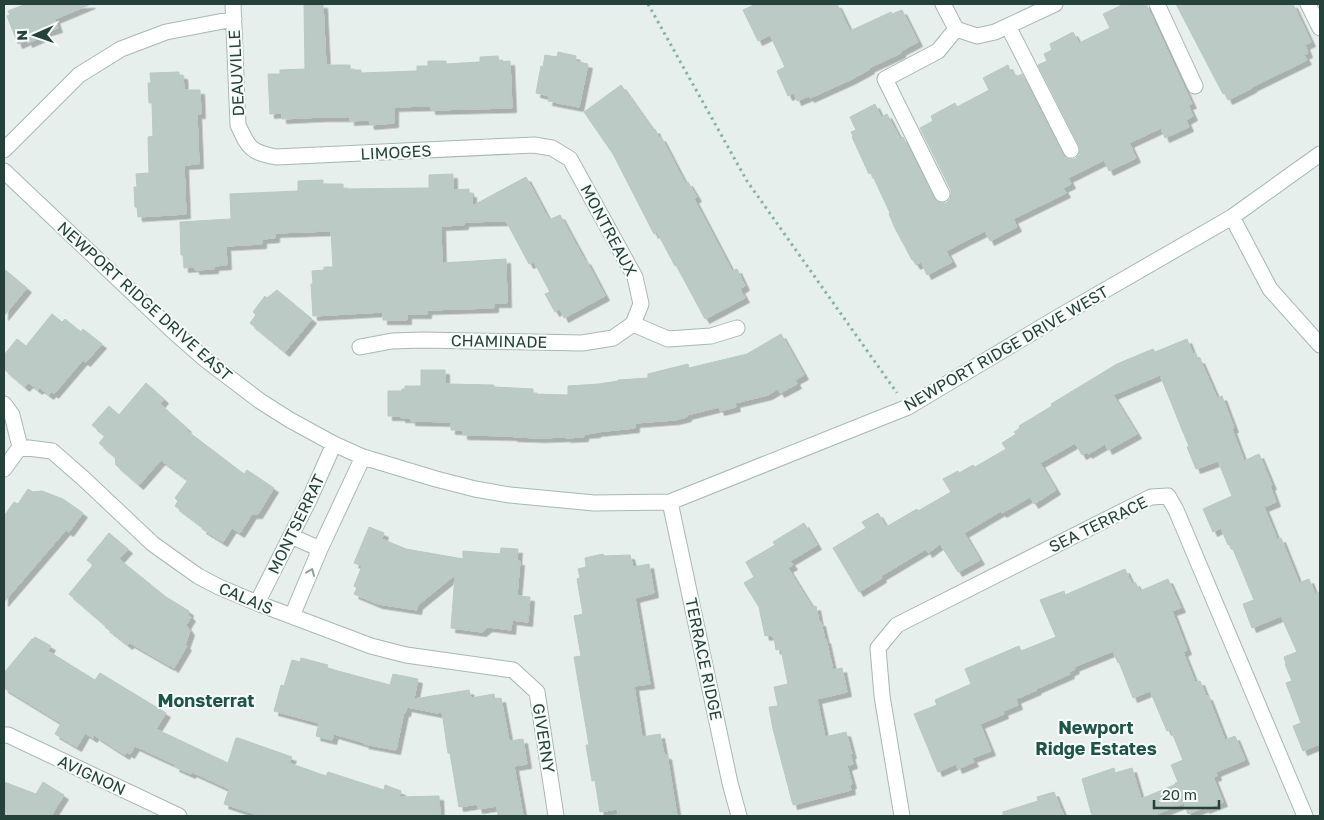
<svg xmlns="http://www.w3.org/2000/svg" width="1324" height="820" font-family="'Golos Text',sans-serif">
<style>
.building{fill:#bbcac4;stroke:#b8c9c2;filter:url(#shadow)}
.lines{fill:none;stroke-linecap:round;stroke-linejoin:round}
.minor-casing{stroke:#a8b8b2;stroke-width:17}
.path{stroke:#86b3a5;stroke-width:3;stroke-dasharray:2.5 4;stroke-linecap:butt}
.minor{stroke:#fff;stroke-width:15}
.oneway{stroke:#92a09c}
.labels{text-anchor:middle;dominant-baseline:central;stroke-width:4;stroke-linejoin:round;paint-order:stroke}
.street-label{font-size:16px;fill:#24423a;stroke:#f7fbf9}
.neighbourhood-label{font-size:18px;font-weight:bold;fill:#1f5548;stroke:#f7fbf9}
</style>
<defs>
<filter id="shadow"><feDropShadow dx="4.5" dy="4.5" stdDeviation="0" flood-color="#0004"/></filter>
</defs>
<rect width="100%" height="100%" fill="#e6efeb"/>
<!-- building -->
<path class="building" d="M26,4H91L55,19L58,28L45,32L46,35L28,43L27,40L18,44L7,16L10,15L8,11Z
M304,4H323L326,65H350V70H361V73L417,71V66H428V61H446V64L480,62V57L498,56L499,62L510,61L512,108L431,110V106L394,107V123L370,125L369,120L350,121V117H323L282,119V113L270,114L268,74H280V70L305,69Z
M756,4H837L850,31L891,12L892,14L902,10L918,42L901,51V53L869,68L870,69L852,79L810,98L809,96L797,101L794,93L788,96L777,71L785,67L770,35L758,41L743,10Z
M1124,4H1146L1192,104L1188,105L1193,116L1186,120L1189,127L1165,138L1161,128L1129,143L1136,158L1109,171L1104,160L1068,178L1071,184L1063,188L1066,193L1013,219L1017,227L990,241L985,231L965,241L946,251L952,262L927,275L921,262L916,265L913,260H912L895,228L889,214L890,213L871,172L869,174L852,137L853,136L851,132L856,130L850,117L875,104L881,117L887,114L900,139L903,137L934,198L937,202L942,203H946L950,199L951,194V190L920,128L933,121L931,116L955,103L957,107L989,90L983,78L1008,65L1011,72L1013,71L1016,77L1022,74L1063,155L1066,158L1070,159H1075L1079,155L1080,150L1079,146L1038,65L1047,61L1044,54L1052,50L1050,44L1073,32L1079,43L1110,28L1103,14Z
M1176,4H1293L1311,42L1305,45L1308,53L1304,55L1307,60L1252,87V88L1228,100L1225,93L1223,94Z
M558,52L576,56L575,61L588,64L579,107L548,101L549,96L536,93L541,66L543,67L545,55L557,57Z
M179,72V75H183L184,90H200L201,114H197L199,164L184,165L186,214L138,217L137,207H135L134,187H137L136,174L149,173L148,137L153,136L152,103H149L148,83H151L150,73Z
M621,85L653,130L655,129L659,138L661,137L685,183L688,182L697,197L694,199L732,271L737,269L745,286L740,289L745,298L705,319L676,265L675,266L657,232L654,234L613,154L584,112Z
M453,174V190L469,189V193H472V206L526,177L549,220L560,215L585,261L586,260L605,296L564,318L560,309L555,312L545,294L550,292L534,262L529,264L505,219V221L464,222V225L441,226L442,263L506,259L507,303H494V308L427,310V314H407V320H383V312L313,316L311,284H313L312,271L324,270V267H333L331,231L275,233V238L262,239V244L226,246L227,265L214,266V269L195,270V267L184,268L183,255H181L180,222L231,219L230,194L298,191V181L323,180V184H343V189L429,188V175Z
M4,269L27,288L4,316Z
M277,290L312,319L285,352L250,323L256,315L253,312L265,296L267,298Z
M52,314L62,322L65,319L81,332L83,329L102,344L86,362L83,360L54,394L52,392L49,395L40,388L38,390L29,383L25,387L4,369V355L17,339L26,346Z
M781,334L804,375L795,380L797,384L780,393L778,389L768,395L735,403L736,407L720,411L719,407L687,415V417L675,420L635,423V428L596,432V433L584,434V437L566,438V437L541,438L513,437V436L463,435V430H451V422L411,421V418H401V416H388V391H402V389H405V386H421V370H445V384L494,385V387L533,389V394L568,395V386L599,384L618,381V380L648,378V374L688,364L689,368L747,354Z
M1187,339L1193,354L1195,353L1198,360L1200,359L1217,398L1222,396L1234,428L1232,429L1244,461L1259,454L1269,478L1272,485L1270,486L1276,502L1264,507L1277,539L1281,538L1299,583L1309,579L1315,594L1320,592V744L1303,751L1293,726L1301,723L1286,683L1292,681L1285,664H1286L1284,657L1297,652L1281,616L1252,628L1243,604L1254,600L1233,549H1231L1229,544L1228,545L1221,528L1213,532L1203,509L1232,496L1218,461L1196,469L1187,447L1189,446L1183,432L1160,375L1113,395L1137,434L1108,450L1105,444L1088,454L1087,452L1082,455L1075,443L1040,463L1056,490L1034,504L1030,497L1002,513L1001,511L964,533L980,560L958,572L940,544L928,553L926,549L881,576L882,578L859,592L833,548L866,528L862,522L878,513L886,527L917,509L918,511L951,492L943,479L958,471L959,473L973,465L975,467L1006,449L1002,443L1016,434L1014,432L1020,428L1019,426L1052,406L1051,404L1117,364L1153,349L1155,352Z
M146,383L164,399L160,404L187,428L186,430L244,474L247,470L274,488L258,514H252L240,533L232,528L223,542L202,529L203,527L175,506L178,501L175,498L188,480L161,460L139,485L116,465L115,457L99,443L105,436L92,425L109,406L119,415Z
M28,489L33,492L42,491L63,499L83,513L69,532L66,530L4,602V516L14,502L18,504Z
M804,523L817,545L790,561L793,565L788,568L812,607L816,606L819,622H821L825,640L826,639L833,670L842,668L847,692L817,699L825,737L846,732L852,754H850L853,764L847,766L852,784L850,785L851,790L793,805L773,729L769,707L778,706L774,687L788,684L781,649L776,650L774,637H772L771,635L765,636L759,607L744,583L754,577L746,562L775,545L773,542Z
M369,527L384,533L382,539L406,549L463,559V551L500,554L501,548L518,549L517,561H520L517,596L530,597L528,622L512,620L511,630L488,627L482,632L451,628L455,575L418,605L417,610L378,604L354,594L357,588L354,586L362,566L354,563Z
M109,533L128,549L119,559L166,597L189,611L188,614L191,617L186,625L190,631L185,645L187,646L174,668L170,665V666L130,643L128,645L105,627L106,626L69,594L93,565L87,560Z
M603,554L604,556L630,555L633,567L649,564L654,593L635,598L650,684L634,686L642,737L660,734L664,755H667L677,816H619L617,809L600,812L595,780L592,781L586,745H589L574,657L581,656L574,616L583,614L577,579L580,578L578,569L586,567L585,558Z
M1125,569L1132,584L1135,582L1140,591L1168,579L1181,608L1172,611L1187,650L1183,652L1195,682L1200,681L1206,696H1208L1225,740L1235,736L1245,760L1216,772L1217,776L1213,777L1223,802L1205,809V807L1188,814L1184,803L1152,816H1092L1082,779L1114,768L1115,773L1132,768L1141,799L1176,784L1175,783L1178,782L1171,765L1183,760L1171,730L1167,731L1150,691L1133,698L1119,662L1118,663L1113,651L1074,667L1075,669L1069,672L1070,674L1036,689L1037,690L1016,699L1018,705L1003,711L1004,714L980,724L991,751L972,758L974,762L958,769L956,764L938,772L914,714L937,705L935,700L971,684L965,669L1019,646L1021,651L1056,637L1040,600L1064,591L1065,595Z
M35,637L51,646L48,651L95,680L100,673L166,713L156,729L228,763L236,738H238L292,757L289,763L326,776L328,772L384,790L385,785L401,791L399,797L439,796L440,816H261L224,804L229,789L192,772L191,774L175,767L176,765L135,746L130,754L127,752L125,755L94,735L93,738L85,733L77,747L55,734L61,723L4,688V673L32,639H34Z
M301,658L328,665L327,668L390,685L393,674L418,679L414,699L469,690L471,698L494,694L495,699L501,698L509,741L523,739L527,764L514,766L523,816H498L497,806L478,809L477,804L459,807L450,753H448L442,712L437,713L407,707L406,712H404L396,750L364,744L365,743L334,734L332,740L316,736L319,723L274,711L281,685L284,686L292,660L300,662Z
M4,782L36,794L43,782L64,795L51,816H4Z
M1054,792L1064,816H1003V812L1038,801L1037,797Z"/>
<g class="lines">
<defs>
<path id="minor" d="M233,4L238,125C249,149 251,152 276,157L534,145L552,148L570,159L635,277L641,304L633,324
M943,4L956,29
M1157,4L1195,86
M1308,4L1320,28
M1008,26L1071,150
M956,29L977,36L995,32L1055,4
M4,150L79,75L121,49L166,32L234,19
M4,171L173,331L206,360L260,401L290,420L334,444L363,457L436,479L475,489L510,495L594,503L670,502L908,407L1055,319L1232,217L1320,154
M942,194L885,79L938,51L956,29
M1232,217L1270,289L1320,345
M633,324L668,339L711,336L737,328
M360,347L392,341L423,340L582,343L613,338L633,324
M4,404L12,415L20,447
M20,447L52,451L84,479L153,544L198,576L219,587L257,603L371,646L406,655L513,670L537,692L556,816
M4,469L20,447
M670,502L730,783L739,816
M291,536L320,549
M257,603L309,500L334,444
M292,616L320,549L363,457
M4,735H8L179,816
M902,816L882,696L878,648L897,625L1151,497L1168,496L1176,510L1305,816"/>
</defs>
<!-- minor casing -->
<use href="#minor" class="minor-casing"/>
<!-- path -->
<path class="path" d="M648,4L747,181L897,393"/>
<!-- minor -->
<use href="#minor" class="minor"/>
</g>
<!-- one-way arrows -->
<defs><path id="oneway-chevron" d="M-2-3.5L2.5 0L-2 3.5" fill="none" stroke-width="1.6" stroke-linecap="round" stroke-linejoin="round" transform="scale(1.25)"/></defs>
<use class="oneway" href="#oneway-chevron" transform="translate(311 572) rotate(-67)"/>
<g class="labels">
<!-- street labels -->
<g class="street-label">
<text transform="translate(236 73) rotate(-93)">DEAUVILLE</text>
<text transform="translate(396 152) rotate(-3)">LIMOGES</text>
<text transform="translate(609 230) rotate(62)">MONTREAUX</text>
<text transform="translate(145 301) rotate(42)">NEWPORT RIDGE DRIVE EAST</text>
<text transform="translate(499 341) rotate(1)">CHAMINADE</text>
<text transform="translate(1006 348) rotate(-30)">NEWPORT RIDGE DRIVE WEST</text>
<text transform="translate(296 524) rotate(-64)">MONTSERRAT</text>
<text transform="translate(1098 524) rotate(-26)">SEA TERRACE</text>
<text transform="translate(246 598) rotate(23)">CALAIS</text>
<text transform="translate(704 659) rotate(78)">TERRACE RIDGE</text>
<text transform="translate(544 738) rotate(81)">GIVERNY</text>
<text transform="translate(92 775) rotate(25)">AVIGNON</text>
</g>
<!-- neighbourhood labels -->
<g class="neighbourhood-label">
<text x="206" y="700">Monsterrat</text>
<text x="1096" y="727">Newport<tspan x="1096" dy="21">Ridge Estates</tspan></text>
</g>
</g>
<!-- border -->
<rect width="1324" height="820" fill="none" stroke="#24423a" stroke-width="10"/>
<!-- north arrow -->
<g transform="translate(35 35) rotate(268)" stroke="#f7fbf9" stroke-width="4" paint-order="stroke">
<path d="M0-4L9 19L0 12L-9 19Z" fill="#24423a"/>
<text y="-8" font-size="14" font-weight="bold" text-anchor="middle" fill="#24423a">N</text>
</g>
<!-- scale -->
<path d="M1154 800v8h65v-8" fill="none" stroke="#24423a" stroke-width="2.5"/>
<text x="1162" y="800" font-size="15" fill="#24423a" stroke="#f7fbf9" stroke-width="4" paint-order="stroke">20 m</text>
</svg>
